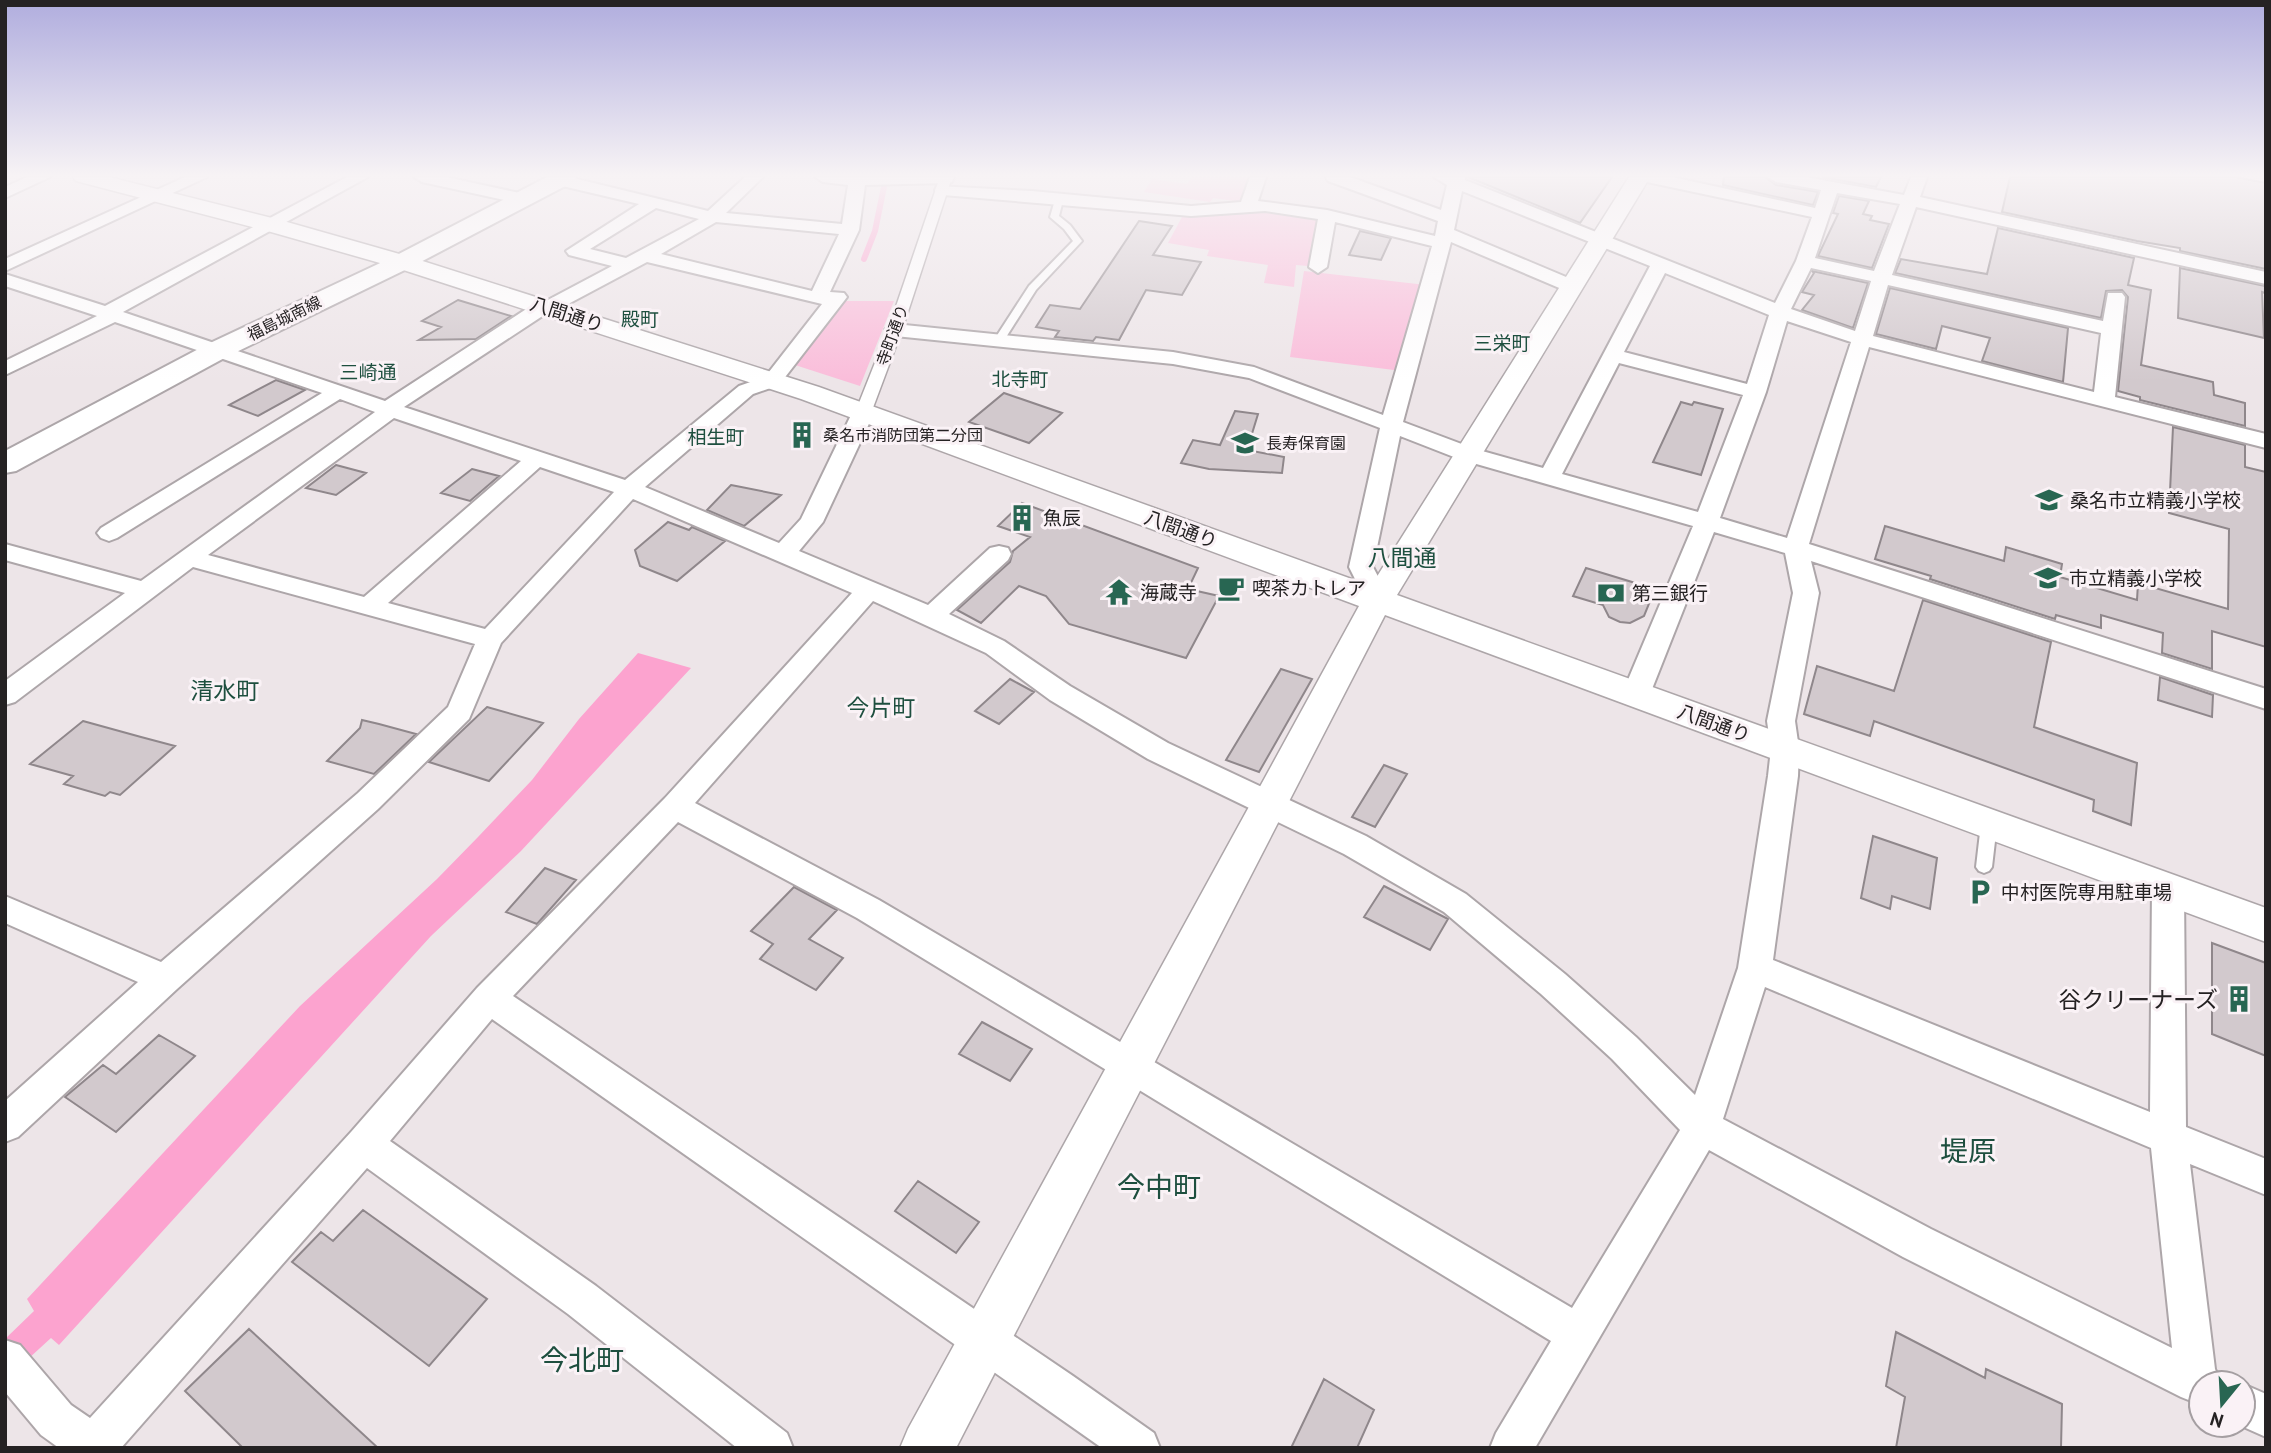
<svg xmlns="http://www.w3.org/2000/svg" width="2271" height="1453" font-family="'PT Sans','Noto Sans JP',sans-serif">
<style>
.green{fill:#fabdda}
.water{fill:#fca3cf}
.lines{fill:none;stroke-linecap:round;stroke-linejoin:round}
.stream{stroke:#fca3cf;stroke-width:6}
.building{fill:#d2c9cd;stroke:#8f878b;stroke-width:2}
.service-casing{stroke:#ada6a9;stroke-width:4}
.pedestrian-casing{stroke:#ada6a9;stroke-width:3}
.minor-casing{stroke:#ada6a9;stroke-width:4}
.tertiary-casing{stroke:#ada6a9;stroke-width:3}
.secondary-casing{stroke:#ada6a9;stroke-width:4}
.service{fill:#fff;fill-rule:evenodd}
.pedestrian{fill:#fff;fill-rule:evenodd}
.minor{fill:#fff;fill-rule:evenodd}
.tertiary{fill:#fff;fill-rule:evenodd}
.secondary{fill:#fff;fill-rule:evenodd}
.labels{text-anchor:middle;dominant-baseline:central;stroke-width:6;stroke-linejoin:round;paint-order:stroke}
.far-street-label{font-size:16px;fill:#252223;stroke:#faf2f6}
.far-poi-label{font-size:16px;fill:#252223;stroke:#faf2f6;text-anchor:start}
.street-label{font-size:19px;fill:#252223;stroke:#faf2f6}
.far-quarter-label{font-size:19px;fill:#1e4f3f;stroke:#faf2f6}
.poi-label{font-size:19px;fill:#252223;stroke:#faf2f6;text-anchor:start}
.quarter-label{font-size:23px;fill:#1e4f3f;stroke:#faf2f6}
.near-poi-label{font-size:23px;fill:#252223;stroke:#faf2f6;text-anchor:end}
.near-quarter-label{font-size:28px;fill:#1e4f3f;stroke:#faf2f6}
</style>
<rect width="100%" height="100%" fill="#ede5e8"/>
<!-- green -->
<path class="green" d="M1192,177H1248L1242,202L1213,198L1210,202L1144,192L1152,179L1187,184Z
M1263,211L1319,219L1308,266L1296,265L1294,287L1264,283L1268,265L1207,256L1209,250L1168,243L1182,217Z
M1304,271L1426,285L1402,371L1290,357Z
M845,301H894L860,386L795,365Z"/>
<!-- water -->
<path class="water" d="M638,653L691,668L521,851L431,936L59,1345L51,1338L5,1380V1339L34,1311L27,1299L300,1006L437,879L478,837L532,780L579,719Z"/>
<g class="lines">
<!-- stream -->
<path class="stream" d="M864,259L875,231L886,177"/>
</g>
<!-- building -->
<path class="building" d="M1468,177H1612L1580,223Z
M1724,177H1765L1776,185L1818,192L1813,205L1723,185Z
M1822,177H1881L1876,187Z
M2010,177H2235L2266,183V269L2180,251V248L2137,241L2002,212Z
M1839,196L1869,201L1863,214L1872,216L1870,220L1889,224L1872,268L1818,256L1838,214L1833,213Z
M1139,221L1172,226L1153,255L1201,262L1182,295L1146,290L1119,340L1096,337L1093,341L1055,337L1059,331L1036,327L1050,305L1080,309Z
M1998,228L2134,258L2128,285L2151,290L2141,365L2213,382L2214,395L2245,403V426L2140,400V397L2118,391L2128,297L2122,290L2106,291L2101,318L1895,273L1901,259L1987,274Z
M1360,231L1391,238L1381,260L1349,255Z
M2180,268L2265,286V293L2262,292L2264,338L2178,318Z
M1812,271L1868,283L1853,328L1802,310L1814,295L1802,292L1814,273Z
M1890,288L2068,328L2063,382L1982,361L1990,338L1942,326L1936,349L1876,334Z
M458,300L511,316L476,339L419,340L441,327L422,321Z
M276,380L305,390L258,416L229,405Z
M1004,393L1062,413L1029,443L969,422Z
M1681,402L1692,405L1694,402L1723,409L1701,475L1653,462Z
M1235,411L1258,414L1247,450L1284,457L1282,473L1209,469L1181,463L1193,440L1220,445Z
M2173,427L2245,445V467L2266,472V647L2212,631V669L2162,653L2163,633L2101,615V628L2056,615L2055,619L1930,579L1931,576L1875,559L1885,526L2004,561L2006,547L2062,564L2060,577L2137,600L2138,583L2228,609L2229,529L2169,513Z
M336,465L366,473L336,495L306,488Z
M472,469L499,476L470,501L441,493Z
M731,485L781,495L744,526L707,510Z
M1022,503L1198,568L1188,589L1219,596L1186,658L1069,624L1046,596L1019,586L981,623L957,610L1010,562L1013,551L1030,537L998,526Z
M668,522L689,530L692,527L725,541L677,581L640,566L635,550Z
M1586,568L1655,589L1644,616L1630,623L1620,622L1609,617L1603,605L1573,596Z
M1923,600L2051,642L2034,727L2137,763L2131,825L2093,811L2094,800L1874,721L1870,736L1804,714L1817,666L1894,691Z
M1281,669L1312,679L1259,772L1226,760Z
M2160,677L2213,695L2212,717L2158,700Z
M1010,679L1034,692L999,724L975,711Z
M487,707L543,723L489,781L429,762Z
M362,720L379,724L416,734L374,774L327,761L360,728Z
M83,721L141,737L175,746L120,795L110,792L105,796L64,784L73,776L30,764Z
M1384,765L1407,774L1375,827L1352,817Z
M1873,836L1937,858L1930,909L1892,896L1890,909L1861,898Z
M545,868L576,880L537,924L506,912Z
M1384,886L1448,919L1430,950L1364,917Z
M794,887L837,910L809,939L843,958L816,990L760,959L773,944L751,931Z
M2212,943L2266,963V1056L2212,1034Z
M982,1022L1032,1049L1010,1081L959,1054Z
M159,1035L195,1056L116,1132L65,1097L103,1065L116,1074Z
M918,1181L979,1222L956,1253L895,1211Z
M363,1210L487,1299L429,1366L292,1262L321,1232L333,1241Z
M249,1329L378,1448H243L185,1391Z
M1896,1332L1985,1378L1986,1369L2062,1404L2061,1448H1896L1905,1397L1886,1386Z
M1324,1379L1374,1410L1357,1448H1291Z"/>
<g class="lines">
<defs>
<path id="service" d="M1059,197L1063,200L1059,216L1070,225L1082,241L1036,290L1003,342H995L994,340L1029,286L1073,241L1064,229L1050,217L1055,200Z
M1989,818L1994,820L1997,824L1992,867L1989,871L1984,873L1979,871L1976,867L1981,824L1984,820Z"/>
<path id="pedestrian" d="M940,177H952L902,330L871,413L869,416H857L855,413L888,330Z"/>
<path id="minor" d="M27,177H50L5,198V187Z
M185,177H207L5,271V259Z
M347,177H368L123,312L385,401L537,302L546,301L612,266L569,255L566,251L639,204L554,184L552,180L554,177H569L708,211L745,177H763L726,213L842,224L848,185L823,182L815,177H954L952,182L946,183L865,185L859,230L830,292L844,293L847,297L844,301L779,385L753,394L645,487L779,543L801,519L852,413L855,408H871L874,413L823,522L799,551L928,605L990,548L999,546L1008,548L1011,554L1008,560L949,614L1004,641L1070,686L1168,743L1366,836L1466,894L1565,974L1636,1037L1695,1095L1738,968L1768,776L1771,749L1767,721L1793,593L1785,553L1714,532L1650,694L1646,701L1636,704L1626,701L1622,694L1693,526L1459,459L1400,436L1373,567L1391,601L1387,607L1378,609L1369,607L1349,567L1380,428L1249,378L1173,364L895,336L888,334L885,330L888,326L895,324L1173,352L1254,367L1383,415L1432,246L1335,222L1327,267L1318,273L1309,267L1318,219L1265,211L1191,216L943,195L937,194L935,190L937,186L1032,191L1191,206L1241,202L1250,177H1266L1258,201L1327,210L1435,236L1438,221L1328,181L1326,177H1350L1441,210L1447,185L1434,177H1465V180L1775,303L1796,261L1812,217L1647,182L1639,177H1672L1815,208L1821,190L1776,182L1768,177H1806L1904,195L1911,177H1927L1920,197L2266,272V284L1916,207L1892,275L2103,321L2108,293H2122L2125,297L2115,397L2266,434V448L1869,347L1809,544L2266,689V709L1811,561L1819,593L1795,721L1799,749L1798,776L1773,960L2150,1112L2152,889L2157,880L2168,876L2179,880L2184,889L2186,1127L2266,1159V1195L2190,1164L2215,1369L2221,1383H2201V1405L2181,1397L1903,1257L1709,1150L1535,1448H1490L1496,1433L1551,1341L857,918L678,822L513,996L1073,1376L1154,1433L1160,1448H1102L492,1019L390,1141L596,1286L787,1433L793,1448H737L568,1314L367,1168L121,1448H59L41,1435L5,1392V1340L20,1345L71,1405L90,1418L351,1132L477,988L665,798L852,593L633,499L501,643L469,719L378,809L177,989L18,1137L5,1142V1101L138,982L5,923V896L161,962L358,793L448,707L475,644L193,567L15,702L5,705V681L125,593L5,560V544L141,581L375,412L340,399L117,538L109,541L101,538L97,533L101,528L322,393L115,322L5,375V361L97,316L5,286V274L105,306ZM1462,191L1650,266L1543,468L1475,449L1403,422L1451,242L1564,290H1578L1580,286L1578,282L1454,230ZM1837,193L1900,204L1874,271L1815,258ZM656,208L699,219L626,258L590,249ZM716,222L839,234L812,291L661,254ZM647,262L822,304L765,377L739,386L625,480L404,407L547,313L555,311ZM1811,268L1871,281L1855,331L1791,309ZM1665,273L1769,315L1747,384L1624,352ZM1888,285L2101,333L2094,392L1873,336ZM1787,321L1851,342L1787,538L1720,518L1766,392ZM1619,363L1743,395L1698,512L1562,474ZM394,418L521,461L364,597L208,555ZM540,467L614,492L485,629L388,603ZM873,601L986,653L1050,700L1148,759L1344,854L1444,912L1541,994L1612,1059L1680,1130L1572,1308L879,900L695,803ZM1765,987L2151,1148L2172,1348L1931,1229L1723,1119Z
M414,177H446L529,195L532,199L523,204L422,182Z
M2243,1384L2266,1394V1437L2239,1425H2243Z"/>
<path id="tertiary" d="M73,177H109L280,220L410,257L819,387L1371,586L1629,177H1650L1397,595L2266,908V942L1385,615L956,1448H900L908,1429L1359,606L801,399L394,267L264,230L76,181Z"/>
<path id="secondary" d="M547,177H576L573,182L411,267L228,356L16,471L5,473V451L208,344L393,257Z"/>
</defs>
<!-- service casing -->
<use href="#service" class="service-casing"/>
<!-- pedestrian casing -->
<use href="#pedestrian" class="pedestrian-casing"/>
<!-- minor casing -->
<use href="#minor" class="minor-casing"/>
<!-- tertiary casing -->
<use href="#tertiary" class="tertiary-casing"/>
<!-- secondary casing -->
<use href="#secondary" class="secondary-casing"/>
<!-- service -->
<use href="#service" class="service"/>
<!-- pedestrian -->
<use href="#pedestrian" class="pedestrian"/>
<!-- minor -->
<use href="#minor" class="minor"/>
<!-- tertiary -->
<use href="#tertiary" class="tertiary"/>
<!-- secondary -->
<use href="#secondary" class="secondary"/>
</g>
<!-- sky -->
<linearGradient id="sky" x2="0" y2="1"><stop stop-color="#b0adde"/><stop offset="0.46" stop-color="#f7f3f5"/><stop offset="1" stop-color="#f7f3f5" stop-opacity="0"/></linearGradient>
<rect width="2271" height="381" fill="url(#sky)"/>
<!-- icons -->
<defs>
<symbol id="building-bare" viewBox="-9 -9 18 18"><path d="M-4-6H4V6H1V3H-1V6H-4ZM-2.5-4.3h1.7v1.8h-1.7ZM.8-4.3h1.7v1.8H.8ZM-2.5-1h1.7V.8h-1.7ZM.8-1h1.7V.8H.8Z" fill="#286652" stroke="#faf2f6" stroke-width="2.5" paint-order="stroke"/></symbol>
<symbol id="school-bare" viewBox="-9 -9 18 18"><path d="M0-5L7-2L0 1L-7-2ZM-4 1L0 2.5L4 1V4Q0 6-4 4Z" fill="#286652" stroke="#faf2f6" stroke-width="2.5" paint-order="stroke"/></symbol>
<symbol id="cafe-bare" viewBox="-9 -9 18 18"><path d="M-5.5-4.5H6V0H3Q3 3.5 0 3.5H-2.5Q-5.5 3.5-5.5 0ZM3-3.2v2h1.7v-2ZM-6 4.5H4V6H-6Z" fill="#286652" stroke="#faf2f6" stroke-width="2.5" paint-order="stroke"/></symbol>
<symbol id="temple-bare" viewBox="-9 -9 18 18"><path d="M0-6L5-2H3V0L6.5 2.5H4V6H1.5V3h-3V6H-4V2.5H-6.5L-3 0V-2H-5Z" fill="#286652" stroke="#faf2f6" stroke-width="2.5" paint-order="stroke"/></symbol>
<symbol id="bank-bare" viewBox="-9 -9 18 18"><path d="M-6-4H6V4H-6ZM0-2.3a2.3 2.3 0 1 0 0 4.6a2.3 2.3 0 1 0 0-4.6Z" fill="#286652" stroke="#faf2f6" stroke-width="2.5" paint-order="stroke"/></symbol>
<symbol id="parking-bare" viewBox="-9 -9 18 18"><path d="M-3.5-5.5H1a3.5 3.5 0 0 1 0 7H-1V5.5H-3.5ZM-1-3.4V-.6H.8a1.4 1.4 0 0 0 0-2.8Z" fill="#286652" stroke="#faf2f6" stroke-width="2.5" paint-order="stroke"/></symbol>
</defs>
<g fill-rule="evenodd">
<use href="#building-bare" x="783" y="416" width="38" height="38"/>
<use href="#school-bare" x="1226" y="424" width="38" height="38"/>
<use href="#school-bare" x="2030" y="481" width="38" height="38"/>
<use href="#building-bare" x="1003" y="499" width="38" height="38"/>
<use href="#school-bare" x="2029" y="559" width="38" height="38"/>
<use href="#cafe-bare" x="1212" y="569" width="38" height="38"/>
<use href="#temple-bare" x="1100" y="573" width="38" height="38"/>
<use href="#bank-bare" x="1592" y="574" width="38" height="38"/>
<use href="#parking-bare" x="1961" y="873" width="38" height="38"/>
<use href="#building-bare" x="2220" y="980" width="38" height="38"/>
</g>
<g class="labels">
<!-- far-street labels -->
<g class="far-street-label">
<text transform="translate(284 318) rotate(-26)">福島城南線</text>
<text transform="translate(892 335) rotate(-70)">寺町通り</text>
</g>
<!-- far-poi labels -->
<g class="far-poi-label">
<text x="823" y="435">桑名市消防団第二分団</text>
<text x="1266" y="443">長寿保育園</text>
</g>
<!-- street labels -->
<g class="street-label">
<text transform="translate(567 314) rotate(18)">八間通り</text>
<text transform="translate(1181 529) rotate(20)">八間通り</text>
<text transform="translate(1714 723) rotate(20)">八間通り</text>
</g>
<!-- far-quarter labels -->
<g class="far-quarter-label">
<text x="640" y="319">殿町</text>
<text x="1502" y="343">三栄町</text>
<text x="368" y="372">三崎通</text>
<text x="1020" y="379">北寺町</text>
<text x="716" y="437">相生町</text>
</g>
<!-- poi labels -->
<g class="poi-label">
<text x="2070" y="500">桑名市立精義小学校</text>
<text x="1043" y="518">魚辰</text>
<text x="2069" y="578">市立精義小学校</text>
<text x="1252" y="588">喫茶カトレア</text>
<text x="1140" y="592">海蔵寺</text>
<text x="1632" y="593">第三銀行</text>
<text x="2001" y="892">中村医院専用駐車場</text>
</g>
<!-- quarter labels -->
<g class="quarter-label">
<text x="1402" y="557">八間通</text>
<text x="225" y="690">清水町</text>
<text x="881" y="707">今片町</text>
</g>
<!-- near-poi labels -->
<g class="near-poi-label">
<text x="2218" y="999">谷クリーナーズ</text>
</g>
<!-- near-quarter labels -->
<g class="near-quarter-label">
<text x="1968" y="1150">堤原</text>
<text x="1159" y="1186">今中町</text>
<text x="582" y="1359">今北町</text>
</g>
</g>
<!-- border -->
<rect width="2271" height="1453" fill="none" stroke="#252223" stroke-width="14"/>
<!-- north arrow -->
<g transform="translate(2222 1404) rotate(198)"><circle r="33" fill="#faf2f6" stroke="#a59fa2" stroke-width="2"/>
<path d="M0-5L12 26L0 18L-12 26Z" fill="#286652"/>
<text y="-10" font-size="19" font-weight="bold" text-anchor="middle" fill="#252223">N</text>
</g>
</svg>
